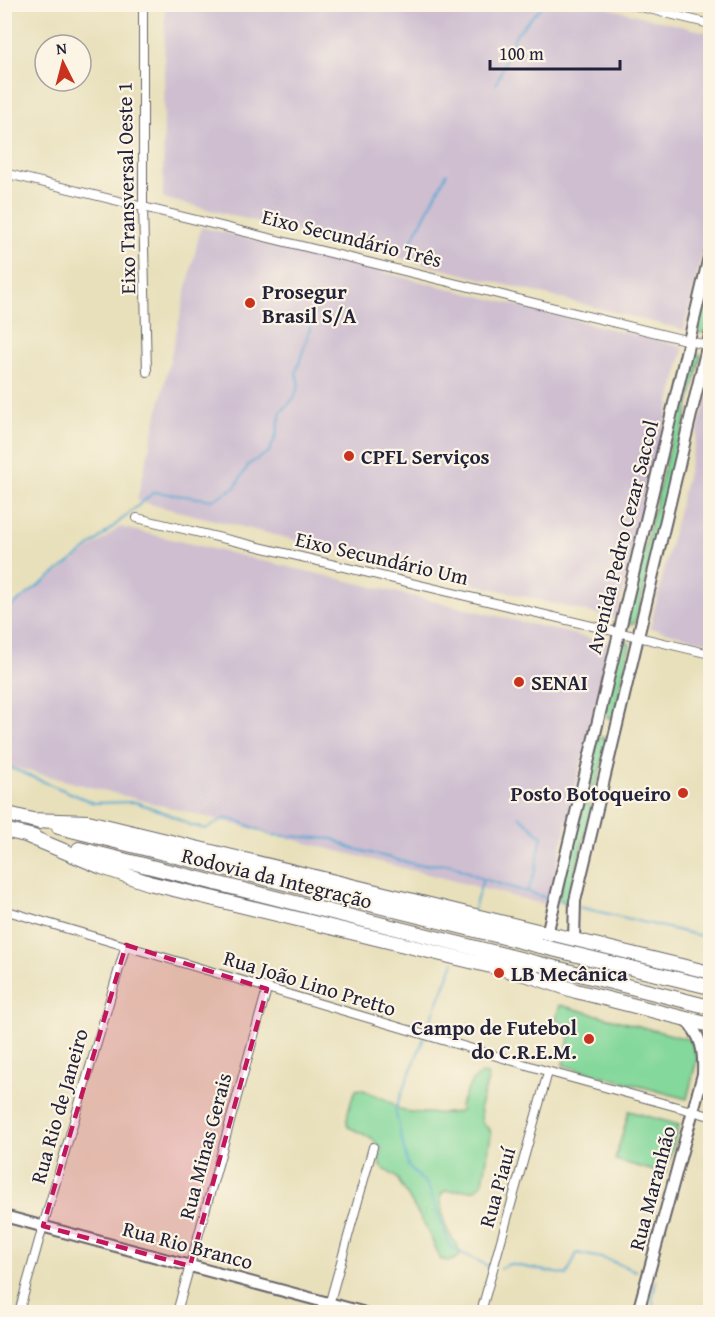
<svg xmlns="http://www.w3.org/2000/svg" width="715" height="1317" font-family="'Gentium Book Plus',serif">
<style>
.industrial{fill:#cebed0}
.green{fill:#84d89b;stroke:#537d6b;stroke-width:1.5}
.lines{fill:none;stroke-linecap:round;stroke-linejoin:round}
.stream{stroke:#58a8d2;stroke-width:2}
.street-casing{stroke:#676468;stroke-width:10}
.secondary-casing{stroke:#676468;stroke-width:14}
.highway-casing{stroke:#676468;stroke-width:16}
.street{stroke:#fff;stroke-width:8}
.secondary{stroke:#fff;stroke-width:10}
.highway{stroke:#fff;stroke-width:14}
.highway-bridge-casing{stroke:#676468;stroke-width:16;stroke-linecap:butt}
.highway-bridge{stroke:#fff;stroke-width:14}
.marked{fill:#c2185b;fill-opacity:0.2;stroke:#c2185b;stroke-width:4.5;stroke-dasharray:12 8;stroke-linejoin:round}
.poi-dot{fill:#c8321e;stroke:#fcf5e5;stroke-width:2}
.labels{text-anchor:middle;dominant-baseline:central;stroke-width:4.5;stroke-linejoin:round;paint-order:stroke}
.street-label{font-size:21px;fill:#22223b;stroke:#fcf5e5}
.poi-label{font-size:21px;font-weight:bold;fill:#22223b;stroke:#fcf5e5;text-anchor:start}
</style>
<rect width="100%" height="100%" fill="#fcf5e5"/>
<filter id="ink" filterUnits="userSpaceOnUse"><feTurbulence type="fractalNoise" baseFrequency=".0167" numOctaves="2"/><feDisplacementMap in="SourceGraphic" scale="12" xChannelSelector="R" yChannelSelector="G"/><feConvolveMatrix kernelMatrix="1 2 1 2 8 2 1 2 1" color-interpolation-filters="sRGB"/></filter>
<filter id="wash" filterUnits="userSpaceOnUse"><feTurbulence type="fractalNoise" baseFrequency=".008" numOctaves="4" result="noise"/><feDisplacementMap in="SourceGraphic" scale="24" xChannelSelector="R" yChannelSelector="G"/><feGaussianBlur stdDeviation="1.35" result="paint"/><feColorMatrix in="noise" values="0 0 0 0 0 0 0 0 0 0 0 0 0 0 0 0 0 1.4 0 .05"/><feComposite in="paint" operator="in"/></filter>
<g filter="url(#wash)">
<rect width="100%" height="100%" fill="#e8e0bb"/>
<!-- industrial -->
<path class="industrial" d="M591,4L710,33V219L684,330L163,198L165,5Z
M201,227L684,347L616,619L137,501Z
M710,382V643L650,628Z
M120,527L610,643L547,905L5,765V612Z"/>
<!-- green -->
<path class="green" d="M710,273V312L706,332L700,333L698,329Z
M692,353H697L701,356L637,617L634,623L630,624L628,618Z
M626,640L630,645L614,716L608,718L605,713L621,644Z
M603,737L607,741L598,779L594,786L590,787L587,782L598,738Z
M583,804H588L592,807L567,902L558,900Z
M560,1005L691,1040L697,1059L687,1099L563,1065L571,1030L556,1018Z
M481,1074H487L488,1080L480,1106L482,1123L490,1130L491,1135L483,1182L476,1190L445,1191L441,1195C441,1206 442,1219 447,1230C452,1241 459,1242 460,1256L451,1261L441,1260L425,1225L397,1178L380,1166L379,1160L382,1150C376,1139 360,1132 348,1127C345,1117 351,1100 356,1090L361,1089C371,1094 383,1097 392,1103C396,1106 399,1110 404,1111C414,1113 452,1115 461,1111L460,1105L472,1081Z
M629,1111L679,1125L665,1174L615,1160Z"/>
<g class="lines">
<!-- stream -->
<path class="stream" d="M496,84L516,34L544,4
M410,244L447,173
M4,612L87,549L154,492L213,500L235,487L249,464L269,452L276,436L281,412L294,398L299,385L296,373L319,299
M4,765L94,803L135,802L166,813L190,825L206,829L225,818L241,822L271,835L334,839L351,848L418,865L450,864L483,879L527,892L535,872L542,836L519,816
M527,892L551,899
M559,901L571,904
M579,907L710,938
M474,909L483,879
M426,1032L454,962
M424,1038L395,1110L408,1166L428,1186L450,1247L490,1267
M500,1269L509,1264L567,1275L577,1253L606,1259L636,1271
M656,1280L652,1299L655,1309L674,1312"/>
</g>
</g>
<g filter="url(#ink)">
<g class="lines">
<defs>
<path id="street" d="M143,4V205L147,372
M629,4L710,24
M4,173L710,346
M137,518L710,654
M4,910L557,1074L710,1116
M19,1312L43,1226L126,945
M177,1312L267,989
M327,1312L373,1147
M481,1312L548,1072"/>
<path id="secondary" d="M547,934L710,253
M574,940L575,901L710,335
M4,1216L362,1312
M638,1312L703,1074C704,1051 702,1036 685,1019"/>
<path id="highway" d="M4,813L40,822
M31,820L88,822L710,973
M59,827L540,946
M4,830L34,837
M28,836L102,867L149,883L528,975L576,991L710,1025
M79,849L540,964"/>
</defs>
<!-- street casing -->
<use href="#street" class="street-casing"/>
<!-- secondary casing -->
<use href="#secondary" class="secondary-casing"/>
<!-- highway casing -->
<use href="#highway" class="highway-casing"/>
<!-- street -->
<use href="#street" class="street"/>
<!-- secondary -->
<use href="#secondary" class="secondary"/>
<!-- highway -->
<use href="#highway" class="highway"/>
<defs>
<path id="highway-bridge" d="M540,946L710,987
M540,964L710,1007"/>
</defs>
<!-- highway-bridge casing -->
<use href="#highway-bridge" class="highway-bridge-casing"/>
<!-- highway-bridge -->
<use href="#highway-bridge" class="highway-bridge"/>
</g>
</g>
<!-- marked area -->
<path class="marked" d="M126,945L267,989L190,1266L43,1226Z"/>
<!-- markers -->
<g class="poi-dot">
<circle cx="250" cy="303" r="6"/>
<circle cx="349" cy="456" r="6"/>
<circle cx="519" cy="682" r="6"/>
<circle cx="683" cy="793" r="6"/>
<circle cx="499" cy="973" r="6"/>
<circle cx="589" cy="1039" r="6"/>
</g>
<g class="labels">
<!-- street labels -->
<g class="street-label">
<text transform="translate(126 188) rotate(-91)">Eixo Transversal Oeste 1</text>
<text transform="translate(352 238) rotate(14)">Eixo Secundário Três</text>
<text transform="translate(622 537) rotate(-76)">Avenida Pedro Cezar Saccol</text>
<text transform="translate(382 558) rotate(13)">Eixo Secundário Um</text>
<text transform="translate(277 878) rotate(14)">Rodovia da Integração</text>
<text transform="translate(310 983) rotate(17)">Rua João Lino Pretto</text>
<text transform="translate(59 1106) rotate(-74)">Rua Rio de Janeiro</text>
<text transform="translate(205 1146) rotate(-75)">Rua Minas Gerais</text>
<text transform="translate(497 1187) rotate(-74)">Rua Piauí</text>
<text transform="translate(652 1188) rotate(-75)">Rua Maranhão</text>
<text transform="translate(188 1245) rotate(15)">Rua Rio Branco</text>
</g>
<!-- poi labels -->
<g class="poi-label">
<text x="262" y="291">Prosegur<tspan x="262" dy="24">Brasil S/A</tspan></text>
<text x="361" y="456">CPFL Serviços</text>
<text x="531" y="682">SENAI</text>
<text x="671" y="793" text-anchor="end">Posto Botoqueiro</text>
<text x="511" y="973">LB Mecânica</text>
<text x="577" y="1027" text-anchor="end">Campo de Futebol<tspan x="577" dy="24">do C.R.E.M.</tspan></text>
</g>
</g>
<!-- margin -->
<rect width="715" height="1317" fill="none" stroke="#fcf5e5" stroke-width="24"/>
<!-- north arrow -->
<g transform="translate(63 63) rotate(354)"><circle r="28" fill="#fcf5e5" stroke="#a5a1a1" stroke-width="1.5"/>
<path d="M0-4.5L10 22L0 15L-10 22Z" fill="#c8321e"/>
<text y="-9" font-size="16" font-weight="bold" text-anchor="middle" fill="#22223b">N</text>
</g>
<!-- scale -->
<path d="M490 60v9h130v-9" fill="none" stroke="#22223b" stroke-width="3"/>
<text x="499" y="60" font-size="18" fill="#22223b" stroke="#fcf5e5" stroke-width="4.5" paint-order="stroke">100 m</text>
</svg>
